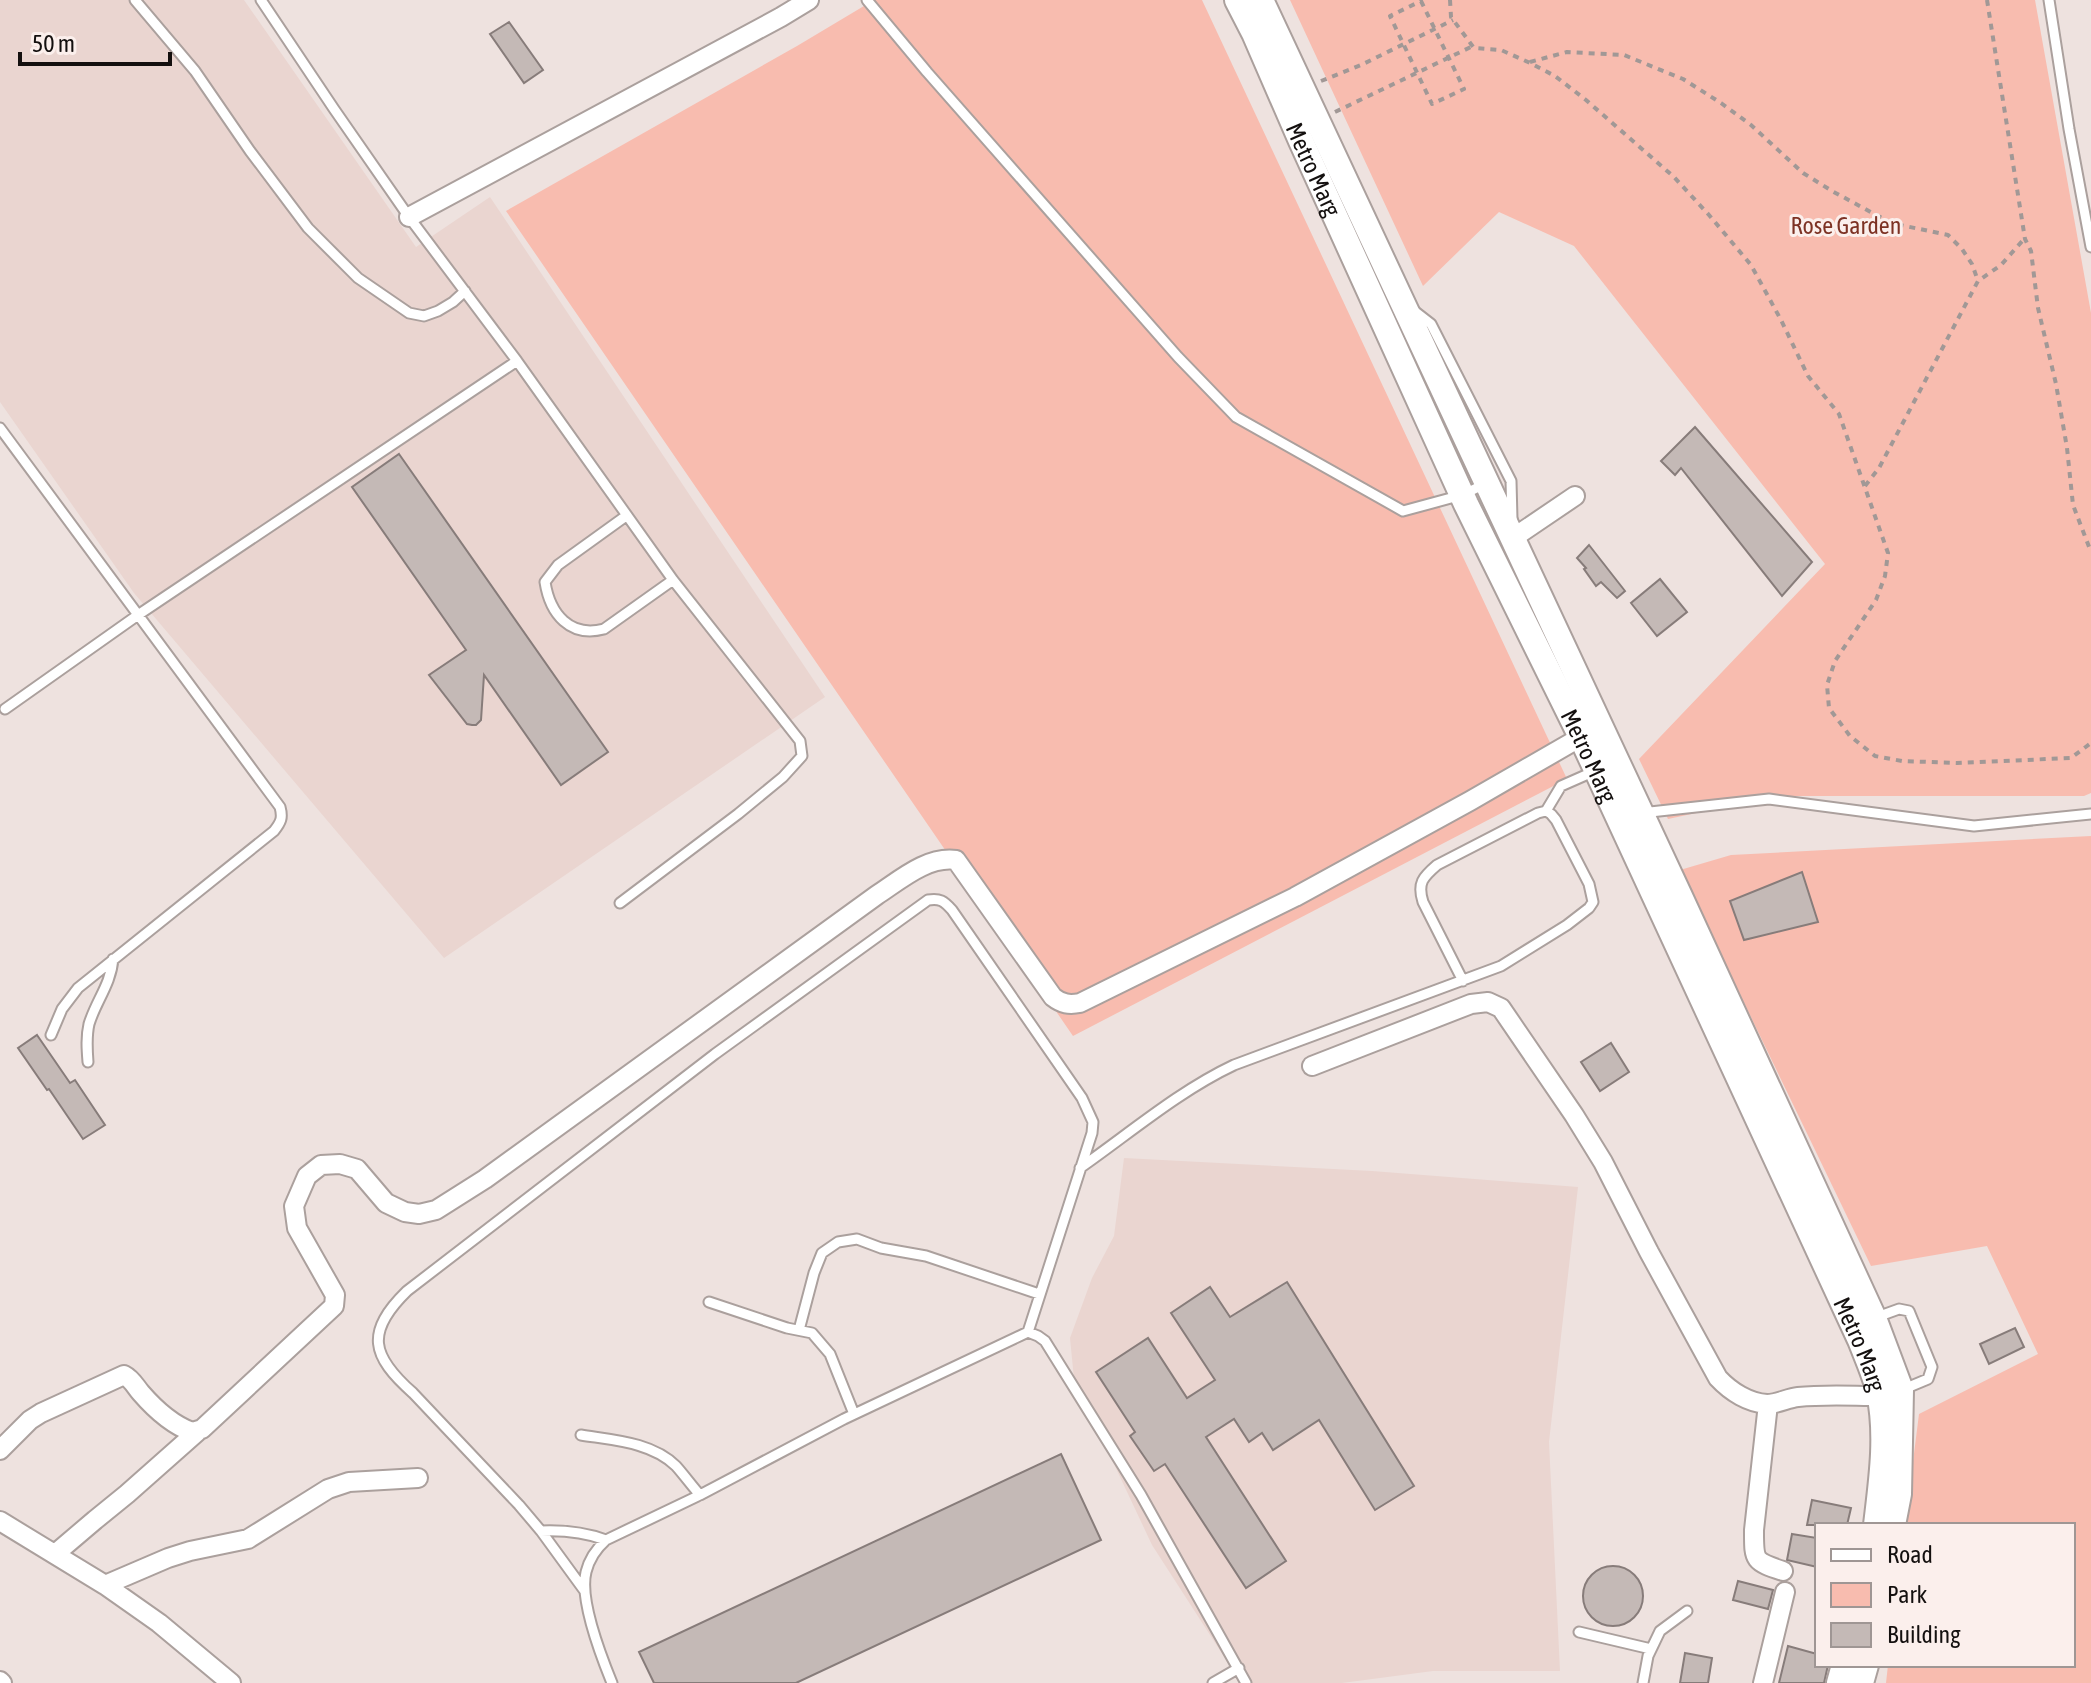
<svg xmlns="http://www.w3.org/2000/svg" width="2091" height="1683" font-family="'Asap Condensed',sans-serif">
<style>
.built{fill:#ead5d0}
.green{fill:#f8bcaf}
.building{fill:#c4b9b6;stroke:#877c7a;stroke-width:2}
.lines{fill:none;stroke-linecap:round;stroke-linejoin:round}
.service-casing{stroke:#aba09d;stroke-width:13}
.minor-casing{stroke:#aba09d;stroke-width:22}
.tertiary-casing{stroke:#aba09d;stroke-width:28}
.path{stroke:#a19896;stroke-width:4;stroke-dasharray:6 6;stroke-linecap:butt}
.service{stroke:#fff;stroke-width:9}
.minor{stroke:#fff;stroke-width:18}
.tertiary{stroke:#fff;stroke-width:24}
.labels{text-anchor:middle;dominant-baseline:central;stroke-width:6;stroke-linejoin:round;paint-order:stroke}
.street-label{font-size:24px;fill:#14100f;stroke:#fbefec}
.park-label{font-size:24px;fill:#7d3224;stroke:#fbefec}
</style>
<rect width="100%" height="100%" fill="#eee2df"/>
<!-- built -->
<path class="built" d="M0,0H244L416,247L490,197L825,697L444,958L134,593L0,402Z
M1124,1158L1372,1171L1578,1187L1549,1442L1560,1671H1433L1342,1683H1241L1152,1545L1074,1379L1070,1338L1092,1278L1114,1236Z"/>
<!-- green -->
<path class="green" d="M874,0H1202L1567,779L1073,1036L506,211L797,46Z
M1290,0H2035L2091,313V793L2084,796H1776L1668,819L1639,759L1825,564L1574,246L1499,212L1423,286Z
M2091,836V1683H1886L1888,1665H2073V1525H1905L1919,1414L2038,1354L1987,1246L1871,1266L1680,870L1731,855Z"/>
<!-- building -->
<path class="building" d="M509,22L543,70L524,83L490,34Z
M1695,427L1812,562L1782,596L1681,468L1675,475L1661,461Z
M399,454L608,752L561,785L484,675L481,720L476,725H472L467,724L429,675L466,650L352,487Z
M1589,545L1625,591L1617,598L1601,582L1596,586L1584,569L1586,568L1577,558Z
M1660,579L1687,612L1657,636L1631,603Z
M1802,872L1818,922L1744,940L1730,901Z
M37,1035L70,1083L75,1080L105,1125L83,1139L49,1089L47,1090L18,1048Z
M1611,1043L1629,1072L1600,1091L1581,1062Z
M1287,1282L1414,1486L1375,1510L1319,1420L1273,1450L1262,1433L1249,1442L1234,1419L1206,1437L1286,1561L1246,1588L1165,1464L1154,1471L1130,1436L1135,1432L1096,1372L1148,1338L1187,1398L1215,1380L1171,1313L1210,1287L1230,1317Z
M2015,1328L2024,1347L1989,1364L1980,1344Z
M1061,1454L1101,1540L796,1683H654L639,1652Z
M1812,1500L1851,1508L1847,1525H1807Z
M1792,1534L1817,1538V1567L1787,1560Z
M1583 1596a30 30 0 1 1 60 0a30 30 0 1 1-60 0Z
M1738,1581L1773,1590L1768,1609L1733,1600Z
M1788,1646L1817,1654V1665H1828L1824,1683H1779Z
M1685,1653L1712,1658L1708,1683H1680Z"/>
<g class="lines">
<defs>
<path id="service" d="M135,0L195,71L250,151L308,228L358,278L409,313L424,316L438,311L453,302L465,291
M261,0L334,109L409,217L517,361L673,580L800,741L802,756L783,777L738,814L620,903
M867,0L927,72L1178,357L1236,417L1403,511L1462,495L1487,483
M2049,0L2069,129L2091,247
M1413,310L1431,324L1511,481L1512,519
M0,428L280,807C283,818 281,822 274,831L78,988L62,1009L51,1035
M626,516L558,565L545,582C550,614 570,638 604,629L673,580
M5,709L138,615L517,361
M1641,813L1769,799L1974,826L2091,814
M1463,981L1423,902C1417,883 1423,877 1437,865L1538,813L1546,811L1561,786L1595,771
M88,1062C87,1049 86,1037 89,1024C96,1001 111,984 113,959
M1080,1168C1130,1133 1179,1091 1234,1065L1501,966L1567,925L1589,908L1593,902L1589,884L1556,820L1551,814L1546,811
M709,1302L787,1328L812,1333L830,1354L854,1414
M1877,1317L1899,1309L1909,1311L1932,1367L1928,1379L1904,1389
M799,1330L814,1273L822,1253L838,1242L857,1239L881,1248L926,1256L1039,1294
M581,1435C612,1440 652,1442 676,1466C684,1475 692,1486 700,1495
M541,1531C565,1530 584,1532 606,1540
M584,1590L541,1531L519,1505L413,1393C371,1356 365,1332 407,1291L715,1054L928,900C940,898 944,901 952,910L1082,1098L1093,1122L1092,1133L1028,1332
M1579,1632L1651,1649
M612,1683C601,1656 579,1600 586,1572C589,1560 597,1548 606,1540L700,1495L844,1419L1028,1332L1038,1336L1045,1341L1141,1495L1246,1683
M1213,1683L1239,1668
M1643,1683L1648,1656L1660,1631L1687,1611"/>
<path id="minor" d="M409,217L781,17L809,0
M1513,538L1575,496
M1312,1066L1471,1004L1488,1002L1501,1008L1574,1115L1603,1162L1649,1252L1718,1378C1731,1392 1749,1403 1767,1404C1777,1404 1788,1398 1798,1397C1825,1394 1853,1396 1880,1396L1891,1393
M1768,1404L1754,1530C1754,1561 1753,1561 1783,1571
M0,1450L30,1420L41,1413L124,1375C132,1379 135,1386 141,1393C154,1408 173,1425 192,1432L202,1429L334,1306L335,1295L297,1228L294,1206L307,1176L321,1165L340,1164L357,1169L386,1203L405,1212L419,1214L436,1210L485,1179L877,895C900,880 927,856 956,860L1053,997C1062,1004 1069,1005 1080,1003L1295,897L1470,801L1581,737
M0,1521L105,1585L159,1623L231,1683
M55,1554L95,1520L127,1494L197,1432
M105,1585L168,1558L190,1551L248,1539L328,1489L349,1482L418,1478
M0,1681L2,1683
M1763,1683L1785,1592"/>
<g id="tertiary">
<path id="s1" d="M1237,0L1254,33L1301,141L1466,504L1581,737L1860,1340C1867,1358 1875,1375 1879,1393C1888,1436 1881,1482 1876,1525"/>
<path d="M1261,0L1679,894L1874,1318L1901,1390L1899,1494L1893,1525"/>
<path d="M1839,1683L1844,1665"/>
<path d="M1861,1683L1866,1665"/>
</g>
</defs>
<!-- service casing -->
<use href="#service" class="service-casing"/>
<!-- minor casing -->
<use href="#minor" class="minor-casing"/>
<!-- tertiary casing -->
<use href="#tertiary" class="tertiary-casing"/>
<!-- path -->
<path class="path" d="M1450,0L1451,17L1474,48L1501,50L1528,62L1555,76L1586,100L1674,177L1709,215L1751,265L1781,320L1808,376L1839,414L1888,553L1885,576L1876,600L1835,661L1827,685L1829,708L1850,736L1875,756L1902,761L1957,763L2071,758L2091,743
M1987,0L2025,239L2031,251L2038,308L2056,384L2067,448L2073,505L2091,552
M1421,1L1464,89L1432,104L1390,16Z
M1530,62L1567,52L1624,55L1683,79L1721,103L1751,125L1803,173L1832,191L1891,223L1948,235L1962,249L1972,264L1978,281
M1321,81L1361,65L1453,20
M1335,112L1473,46
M1865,486L1879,468L1978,281L2001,265L2024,239"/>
<!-- service -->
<use href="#service" class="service"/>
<!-- minor -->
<use href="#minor" class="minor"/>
<!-- tertiary -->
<use href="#tertiary" class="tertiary"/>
</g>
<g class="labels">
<!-- street labels -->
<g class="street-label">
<text stroke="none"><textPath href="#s1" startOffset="186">Metro Marg</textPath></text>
<text stroke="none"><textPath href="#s1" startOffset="834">Metro Marg</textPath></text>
<text stroke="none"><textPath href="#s1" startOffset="1482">Metro Marg</textPath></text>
</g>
<!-- park labels -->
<g class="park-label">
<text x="1846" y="225">Rose Garden</text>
</g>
</g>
<!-- legend -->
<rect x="1815" y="1523" width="260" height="144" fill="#fbefec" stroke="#9f9694" stroke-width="2"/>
<rect x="1831" y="1549" width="40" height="12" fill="#ffffff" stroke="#9f9694" stroke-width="2"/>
<text x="1887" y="1563" font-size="24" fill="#14100f">Road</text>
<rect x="1831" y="1583" width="40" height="24" fill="#f8bcaf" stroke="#9f9694" stroke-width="2"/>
<text x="1887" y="1603" font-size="24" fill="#14100f">Park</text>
<rect x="1831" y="1623" width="40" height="24" fill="#c4b9b6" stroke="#9f9694" stroke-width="2"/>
<text x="1887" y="1643" font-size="24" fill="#14100f">Building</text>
<!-- scale -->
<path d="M20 52v12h150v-12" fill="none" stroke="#14100f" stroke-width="4"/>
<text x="32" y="52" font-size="24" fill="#14100f" stroke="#fbefec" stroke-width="6" paint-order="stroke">50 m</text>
</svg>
